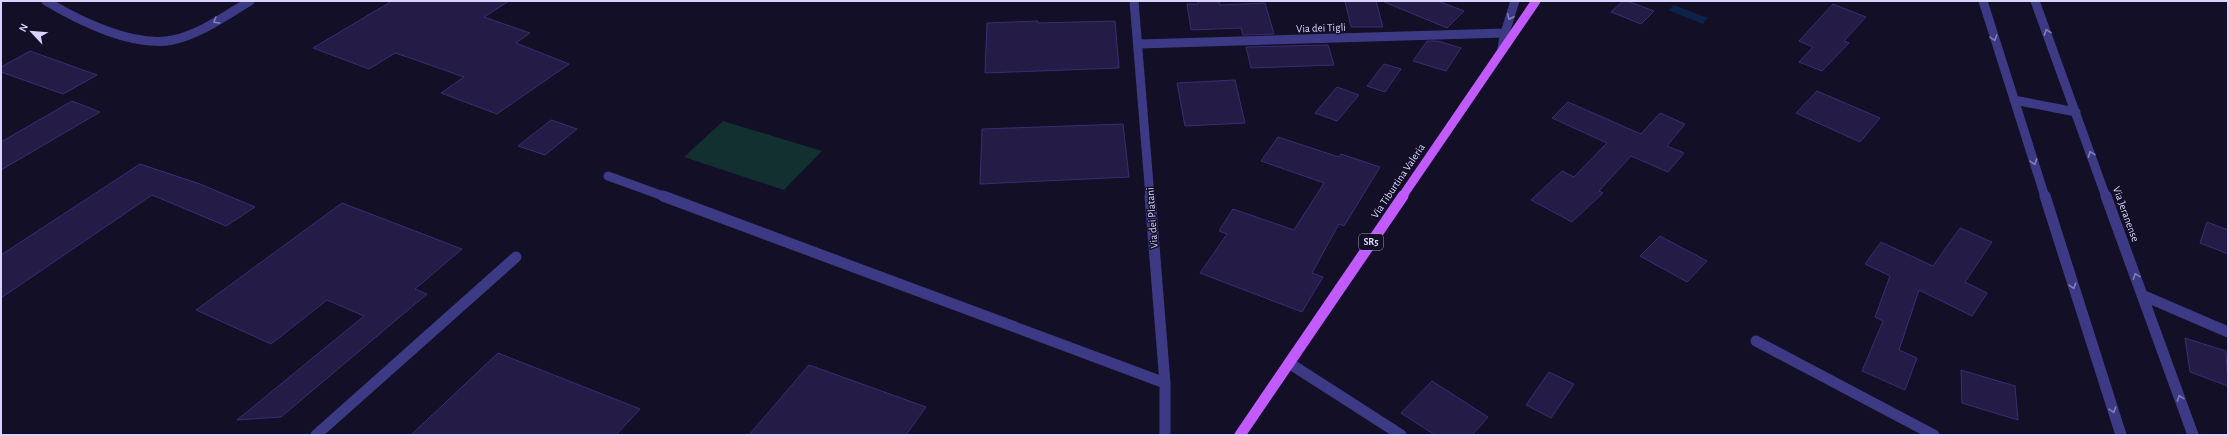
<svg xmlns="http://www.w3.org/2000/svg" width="2229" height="436" font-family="'Alegreya Sans',sans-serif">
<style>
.green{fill:#12302f}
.water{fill:#0c2248}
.building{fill:#241b47;stroke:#3b2d73}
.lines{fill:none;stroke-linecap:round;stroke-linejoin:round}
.minor-far1{stroke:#3d3a85;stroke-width:9}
.minor{stroke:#3d3a85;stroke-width:11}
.major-far1{stroke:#c25bff;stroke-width:9}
.major{stroke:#c25bff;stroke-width:11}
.oneway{stroke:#837fbc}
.labels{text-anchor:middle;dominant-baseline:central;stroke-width:3;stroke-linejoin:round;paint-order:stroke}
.shield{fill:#130f26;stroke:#9e99be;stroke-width:1}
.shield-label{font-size:10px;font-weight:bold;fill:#d9d4ff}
.street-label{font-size:11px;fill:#d9d4ff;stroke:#130f26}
</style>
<rect width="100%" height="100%" fill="#130f26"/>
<!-- green -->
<path class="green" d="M723,121L822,151L784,190L684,157Z"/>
<!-- water -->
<path class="water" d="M1674,5L1708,18L1703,24L1668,10Z"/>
<!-- building -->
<path class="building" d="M392,1H509L484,17L530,33L516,43L569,64L497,114L441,93L464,77L413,59L395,53L369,69L313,48Z
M1198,1H1219L1220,5L1265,3L1274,34L1243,35L1241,28L1191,30L1187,4H1198Z
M1345,1H1376L1383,27H1351Z
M1382,1H1438L1464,11L1447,28Z
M1623,1H1627L1654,11L1641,24L1611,12Z
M1833,4L1866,17L1844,41L1849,43L1822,71L1799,62L1813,47L1799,41Z
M1038,21V23L1115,21L1119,68L985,73L987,23Z
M1427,41H1438L1461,48L1446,71L1413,61Z
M1328,45L1334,65L1251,68L1246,47Z
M30,51L97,75L63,94L1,72V67Z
M1384,64L1401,69L1385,92L1367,86Z
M1235,80L1245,123L1185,126L1177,83Z
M1337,87L1359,95L1337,121L1315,113Z
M1817,91L1880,118L1860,142L1796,113Z
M72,101L100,112L1,170V142Z
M1568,102L1641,134L1660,113L1685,124L1667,146L1684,153L1668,172L1631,156L1599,191L1603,193L1572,222L1531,200L1562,171L1574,177L1607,143L1552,118Z
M551,120L577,129L545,155L518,146Z
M1123,124L1129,177L980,184L982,129Z
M1278,137L1339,157L1341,154L1380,167L1344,226L1339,224L1312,273L1323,277L1302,312L1200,273L1227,234L1219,231L1233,209L1294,230L1324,183L1261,161Z
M140,164L200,184L255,207L226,226L152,195L1,298V255Z
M342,203L462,249L415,289L427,294L281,417L237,420L364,316L327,300L271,344L196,310Z
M2207,222L2228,230V254L2200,243Z
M1960,228L1992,242L1965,282L1987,293L1972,316L1919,290L1899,350L1917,358L1905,390L1862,371L1883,321L1875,317L1890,276L1865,264L1881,242L1933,266Z
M1660,236L1707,261L1687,282L1640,256Z
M2185,338L2226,351L2228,386L2190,372Z
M498,353L640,409L616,435H411Z
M809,365L926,407L906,435H749Z
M1961,370L2015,386L2018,420L1962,403Z
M1549,372L1574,384L1551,418L1526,405Z
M1432,381L1488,417L1472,435H1435L1401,413Z"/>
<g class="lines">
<!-- minor-far1 -->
<path class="minor-far1" d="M46,1C79,21 134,48 173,40C201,34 226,15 250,1
M1134,1L1150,197
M1983,1L2045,197
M2035,1L2106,197
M1139,44L1504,33
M1502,49L1504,36L1515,1
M2014,100L2076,112
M608,176L666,197"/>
<!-- minor -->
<path class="minor" d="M663,196L1165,383
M1150,196L1165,383V435
M2045,196L2121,435
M2106,196L2193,435
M2142,295L2228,332
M1756,341L1934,435
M1289,363L1401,435
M316,435L516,257"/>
<!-- major-far1 -->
<path class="major-far1" d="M1402,197L1536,1"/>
<!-- major -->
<path class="major" d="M1240,435L1403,196"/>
</g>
<!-- one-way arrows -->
<defs><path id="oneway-chevron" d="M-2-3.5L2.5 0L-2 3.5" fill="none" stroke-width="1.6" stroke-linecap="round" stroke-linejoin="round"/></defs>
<g class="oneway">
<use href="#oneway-chevron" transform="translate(1510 17) rotate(115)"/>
<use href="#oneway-chevron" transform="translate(216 21) rotate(149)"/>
<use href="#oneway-chevron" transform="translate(2047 32) rotate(-110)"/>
<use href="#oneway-chevron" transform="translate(1994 38) rotate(72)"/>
<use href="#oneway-chevron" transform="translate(2091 154) rotate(-110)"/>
<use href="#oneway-chevron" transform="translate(2034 162) rotate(72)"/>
<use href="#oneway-chevron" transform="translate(2136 276) rotate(-110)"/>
<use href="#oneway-chevron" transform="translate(2073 286) rotate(72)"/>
<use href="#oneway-chevron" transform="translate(2180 398) rotate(-110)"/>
<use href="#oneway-chevron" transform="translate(2113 410) rotate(72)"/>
</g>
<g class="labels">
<!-- shield labels -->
<rect class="shield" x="1359" y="234" width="24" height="16" rx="3"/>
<g class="shield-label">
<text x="1371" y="242">SR5</text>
</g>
<!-- street labels -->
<g class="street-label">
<text transform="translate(1321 28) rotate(-2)">Via dei Tigli</text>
<text transform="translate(1398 181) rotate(-56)">Via Tiburtina Valeria</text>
<text transform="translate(2126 214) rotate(70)">Via Jeranense</text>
<text transform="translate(1152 218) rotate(-94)">Via dei Platani</text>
</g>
</g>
<!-- border -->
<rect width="2229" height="436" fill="none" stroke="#d9d4ff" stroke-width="4"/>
<!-- north arrow -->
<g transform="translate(32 32) rotate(296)" stroke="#130f26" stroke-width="3" paint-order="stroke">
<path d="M0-3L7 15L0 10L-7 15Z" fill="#d9d4ff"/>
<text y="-6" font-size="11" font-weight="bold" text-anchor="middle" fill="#d9d4ff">N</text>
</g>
</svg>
